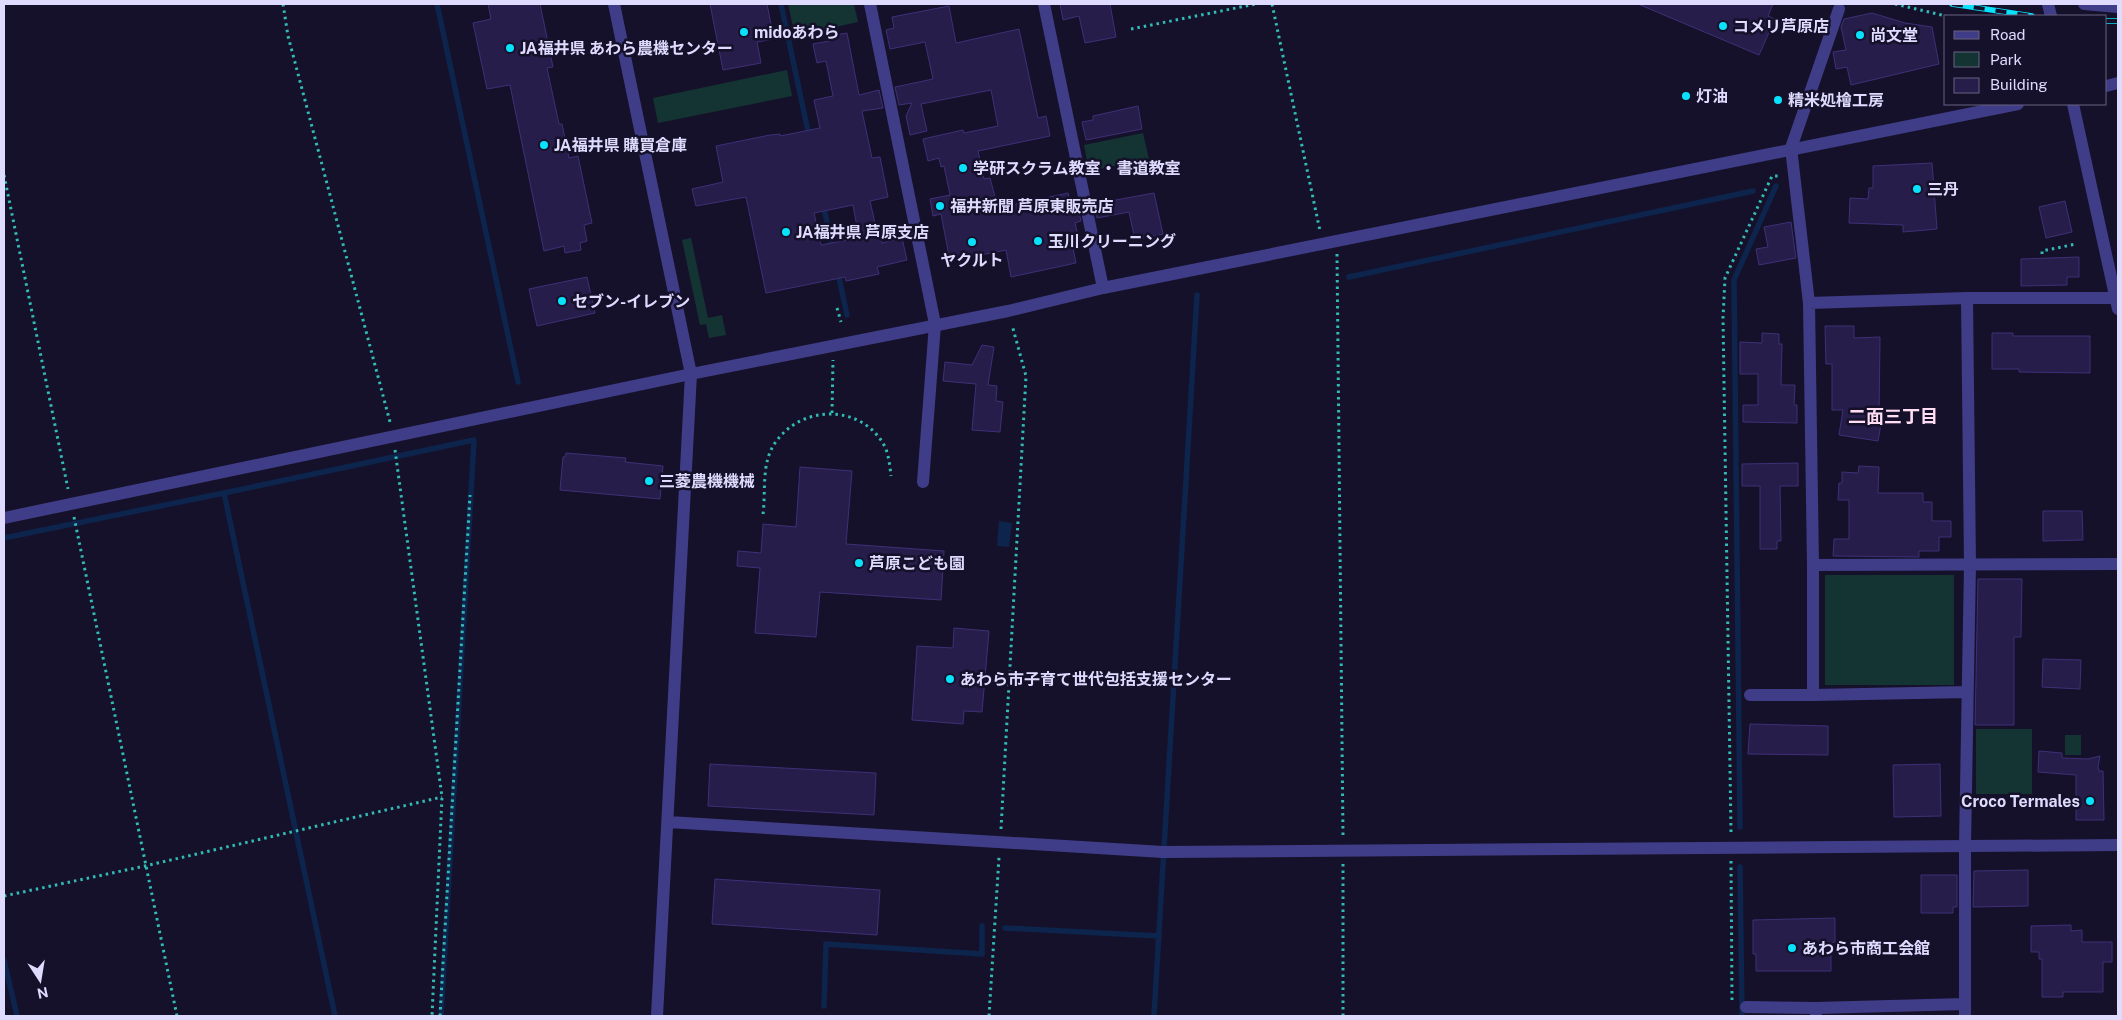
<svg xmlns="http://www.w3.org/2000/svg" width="2122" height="1020" font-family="'Public Sans','Noto Sans JP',sans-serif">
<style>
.green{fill:#143433}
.water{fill:#0d244d}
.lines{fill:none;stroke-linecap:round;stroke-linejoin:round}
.stream{stroke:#0d244d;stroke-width:5.5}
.building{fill:#271d4b;stroke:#3e3077;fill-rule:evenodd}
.path{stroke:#32bbb4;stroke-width:3;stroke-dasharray:2.5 4;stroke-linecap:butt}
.minor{stroke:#403d88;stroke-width:12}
.tertiary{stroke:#403d88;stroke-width:12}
.rail-casing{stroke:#09e2fc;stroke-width:5.5}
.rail{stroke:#16112a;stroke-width:4;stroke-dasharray:11;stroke-linecap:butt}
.poi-dot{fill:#09e2fc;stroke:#16112a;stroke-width:2}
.labels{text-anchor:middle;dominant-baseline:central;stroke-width:5;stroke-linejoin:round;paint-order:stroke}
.poi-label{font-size:16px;font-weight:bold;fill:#dfdbff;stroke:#16112a;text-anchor:start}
.neighbourhood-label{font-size:18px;font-weight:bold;fill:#ffddf2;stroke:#16112a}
</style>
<rect width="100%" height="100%" fill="#16112a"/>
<!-- green -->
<path class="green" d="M788,4H854L858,22L795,36Z
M787,70L792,96L658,123L653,98Z
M1143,133L1149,159L1089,171L1084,145Z
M691,238L708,318L722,315L726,335L709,338L706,324L700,325L682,240Z
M1825,575H1954V685H1825Z
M1976,729H2032V794H1976Z
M2065,735H2081V755H2065Z"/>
<!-- water -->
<path class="water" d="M999,521L1012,523L1009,547L997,546Z"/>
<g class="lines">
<!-- stream -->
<path class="stream" d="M437,4L518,382
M781,4L809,136
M823,204L833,249
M838,273L847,315
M1349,277L1753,191
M224,493L474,440L441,1016
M4,538L224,493L335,1016
M1740,827L1734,280L1776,186
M1740,867L1742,1016
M1005,928L1159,936
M4,960L17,1016
M824,1006L826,944L982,954V926
M1154,1016L1197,295"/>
</g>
<!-- building -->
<path class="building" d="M488,4H540L553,67L547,68L559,124H562L569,158L578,156L592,223L584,225L587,241L580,243L581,250L565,253L564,246L544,251L510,85L487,89L473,23L491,19Z
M710,4H767L774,39L757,42L761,63L723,70Z
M1060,4H1110L1116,37L1085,43L1079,16L1063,20Z
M1638,4H1773L1768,16L1775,19L1759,55Z
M949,6L956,43L1019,29L1038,118L1046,116L1050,136L978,151L984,179L990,178L998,208L1068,193L1072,208L1078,207L1081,221L1075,223L1078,236L1071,238L1076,263L1011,277L1006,250L950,261L941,214L933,216L930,199L950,195L944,166L941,167L939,158L928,161L923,139L963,130L964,133L998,126L991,90L921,104L927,131L910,135L906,116L912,103L899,105L895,87L933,79L925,42L890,49L886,30L894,28L892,17Z
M1872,13L1905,23L1932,27L1939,64L1851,85L1847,67L1836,69L1833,52L1846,50L1841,27L1844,19Z
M847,33L859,95L879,90L883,108L862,111L872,158L880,157L888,197L870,201L877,232L880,231L882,243L902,238L907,260L877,267L879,274L846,281L845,277L766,293L746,197L696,206L692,189L723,182L716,146L770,135L780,134V136L820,128L814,100L833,96L826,61L817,63L813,44L829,41L828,36ZM853,205L859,238L821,245L814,213Z
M1138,106L1142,129L1086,140L1082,122L1093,120V116Z
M1932,163L1937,229L1903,232V225L1849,223L1850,198L1868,199L1869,188H1873V166Z
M1154,193L1163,234L1135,240L1129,212L1097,218L1094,204Z
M2065,201L2072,232L2046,238L2039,207Z
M1791,222L1796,258L1759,265L1756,249L1768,247L1764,227Z
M2079,257V277H2067V285L2021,286V259Z
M587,277L595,313L537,326L529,289Z
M1825,326H1854V338L1880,337L1879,417L1882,418L1878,441L1839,435L1843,410H1832V364H1826Z
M1762,333L1779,334V344H1782L1781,385H1795L1794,405H1797V423L1743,422V405H1758V374H1740V342L1762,343Z
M1992,333H2013V336H2090V373L2019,372V369H1992Z
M982,345L994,347L988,385L997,386L996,401L1003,402L1000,432L972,430L976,384L943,381L945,362L972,365Z
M566,453L626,458L625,462L663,466L660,499L560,490L563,457H565Z
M1798,463V486H1780L1781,541H1777V549H1760V486H1742V464Z
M1859,466L1879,467L1878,493H1923V502H1932V521H1951V537H1939V551H1919V557L1833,556L1834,539H1849V500H1838L1839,483H1842V472L1858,473Z
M800,467L852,471L846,544L944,551L941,600L820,592L816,637L755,633L760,568L737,566L738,551L761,553L763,524L796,527Z
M2043,511H2082L2083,540L2043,541Z
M1978,579H2022L2021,637H2014V725H1975Z
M954,628L989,631L982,712L964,711L963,724L912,720L917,646L953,648Z
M2043,659L2081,660L2080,689L2042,687Z
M1750,724L1828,726V755L1748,754Z
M2039,751L2062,753V758L2088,759L2100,756L2098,767L2099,771H2103L2104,820H2076V775L2038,772Z
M710,764L876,773L874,815L708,806Z
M1940,764L1941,816L1894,817L1893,765Z
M2028,870V906L1973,907L1974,871Z
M1921,875H1957V907H1953V913H1921Z
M715,879L880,890L877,935L712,924Z
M1835,918V942L1831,943V971H1756V954H1753V920Z
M2071,925V931L2082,930V942H2112V962H2103V992H2063V997H2042V959H2039V952H2031V926Z"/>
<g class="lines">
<!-- path -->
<path class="path" d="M283,4L288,36L390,422
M1272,4L1320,231
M1895,4L1946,16
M1131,29L1256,4
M4,175L68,489
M1337,254L1343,836
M2042,254V251L2076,244
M837,308L841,322
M832,413L833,360
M395,450L442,797L432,1016
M763,514C766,491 761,463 775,443C802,403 865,404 886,449C889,458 890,467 891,476
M74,517L177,1016
M1001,829L1026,376L1012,325
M1731,832L1723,318L1725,278L1772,176H1779
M1731,861L1732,1000
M4,896L145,866L442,797
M440,1016L470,495
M989,1016L999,857
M1343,1016V864"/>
<!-- minor -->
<path class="minor" d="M870,4L935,324L923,482
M1044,4L1103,288
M2084,4L2118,7
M1809,303L1967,298H2118
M1813,565L1809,303L1791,148L1839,9
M1967,692L1813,695V565L2118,564
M1750,695H1813
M1746,1007L1816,1008
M1816,1016V1008L1965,1004
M1965,1016V845L1970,565L1967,298"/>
<!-- tertiary -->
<path class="tertiary" d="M614,4L691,374L657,1016
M2048,4L2051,16
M2106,86L2118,83
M2073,104L2118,309
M4,518L691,374L1008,311L1103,288L2018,104
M668,822L1163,852L2118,845"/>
<defs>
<path id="rail" d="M1952,4L2032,16
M2106,21H2118"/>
</defs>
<!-- rail casing -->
<use href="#rail" class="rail-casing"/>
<!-- rail -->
<use href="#rail" class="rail"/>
</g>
<!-- markers -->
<g class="poi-dot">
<circle cx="1723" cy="26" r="5"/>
<circle cx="744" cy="32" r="5"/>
<circle cx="1860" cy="35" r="5"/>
<circle cx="510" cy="48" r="5"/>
<circle cx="1686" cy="96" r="5"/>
<circle cx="1778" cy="100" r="5"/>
<circle cx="544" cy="145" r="5"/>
<circle cx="963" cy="168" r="5"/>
<circle cx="1917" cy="189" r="5"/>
<circle cx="940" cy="206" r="5"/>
<circle cx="786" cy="232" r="5"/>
<circle cx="1038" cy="241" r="5"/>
<circle cx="972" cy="242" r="5"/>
<circle cx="562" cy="301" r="5"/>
<circle cx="649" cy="481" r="5"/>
<circle cx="859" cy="563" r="5"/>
<circle cx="950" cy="679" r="5"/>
<circle cx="2090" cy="801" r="5"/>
<circle cx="1792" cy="948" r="5"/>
</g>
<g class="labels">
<!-- poi labels -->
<g class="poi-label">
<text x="1733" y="26">コメリ芦原店</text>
<text x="754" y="32">midoあわら</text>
<text x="1870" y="35">尚文堂</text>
<text x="520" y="48">JA福井県 あわら農機センター</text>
<text x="1696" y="96">灯油</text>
<text x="1788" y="100">精米処檜工房</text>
<text x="554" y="145">JA福井県 購買倉庫</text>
<text x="973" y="168">学研スクラム教室・書道教室</text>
<text x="1927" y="189">三丹</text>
<text x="950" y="206">福井新聞 芦原東販売店</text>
<text x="796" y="232">JA福井県 芦原支店</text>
<text x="1048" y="241">玉川クリーニング</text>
<text x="972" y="260" text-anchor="middle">ヤクルト</text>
<text x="572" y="301">セブン-イレブン</text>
<text x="659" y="481">三菱農機機械</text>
<text x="869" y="563">芦原こども園</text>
<text x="960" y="679">あわら市子育て世代包括支援センター</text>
<text x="2080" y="801" text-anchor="end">Croco Termales</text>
<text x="1802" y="948">あわら市商工会館</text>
</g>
<!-- neighbourhood labels -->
<g class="neighbourhood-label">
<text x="1893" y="416">二面三丁目</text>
</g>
</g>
<!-- border -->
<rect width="2122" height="1020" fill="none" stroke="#dfdbff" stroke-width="10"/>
<!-- legend -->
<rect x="1944" y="15" width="162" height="90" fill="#16112a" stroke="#66627f"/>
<rect x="1954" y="31" width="25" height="8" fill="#403d88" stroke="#66627f"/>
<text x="1990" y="40" font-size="15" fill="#dfdbff">Road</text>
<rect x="1954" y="52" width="25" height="15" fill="#143433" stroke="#66627f"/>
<text x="1990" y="65" font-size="15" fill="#dfdbff">Park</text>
<rect x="1954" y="78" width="25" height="15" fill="#271d4b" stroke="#66627f"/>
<text x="1990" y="90" font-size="15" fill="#dfdbff">Building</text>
<!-- north arrow -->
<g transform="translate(40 980) rotate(168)" stroke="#16112a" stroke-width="4" paint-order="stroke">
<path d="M0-4L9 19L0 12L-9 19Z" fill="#dfdbff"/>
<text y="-8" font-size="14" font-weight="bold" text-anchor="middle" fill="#dfdbff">N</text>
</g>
</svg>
